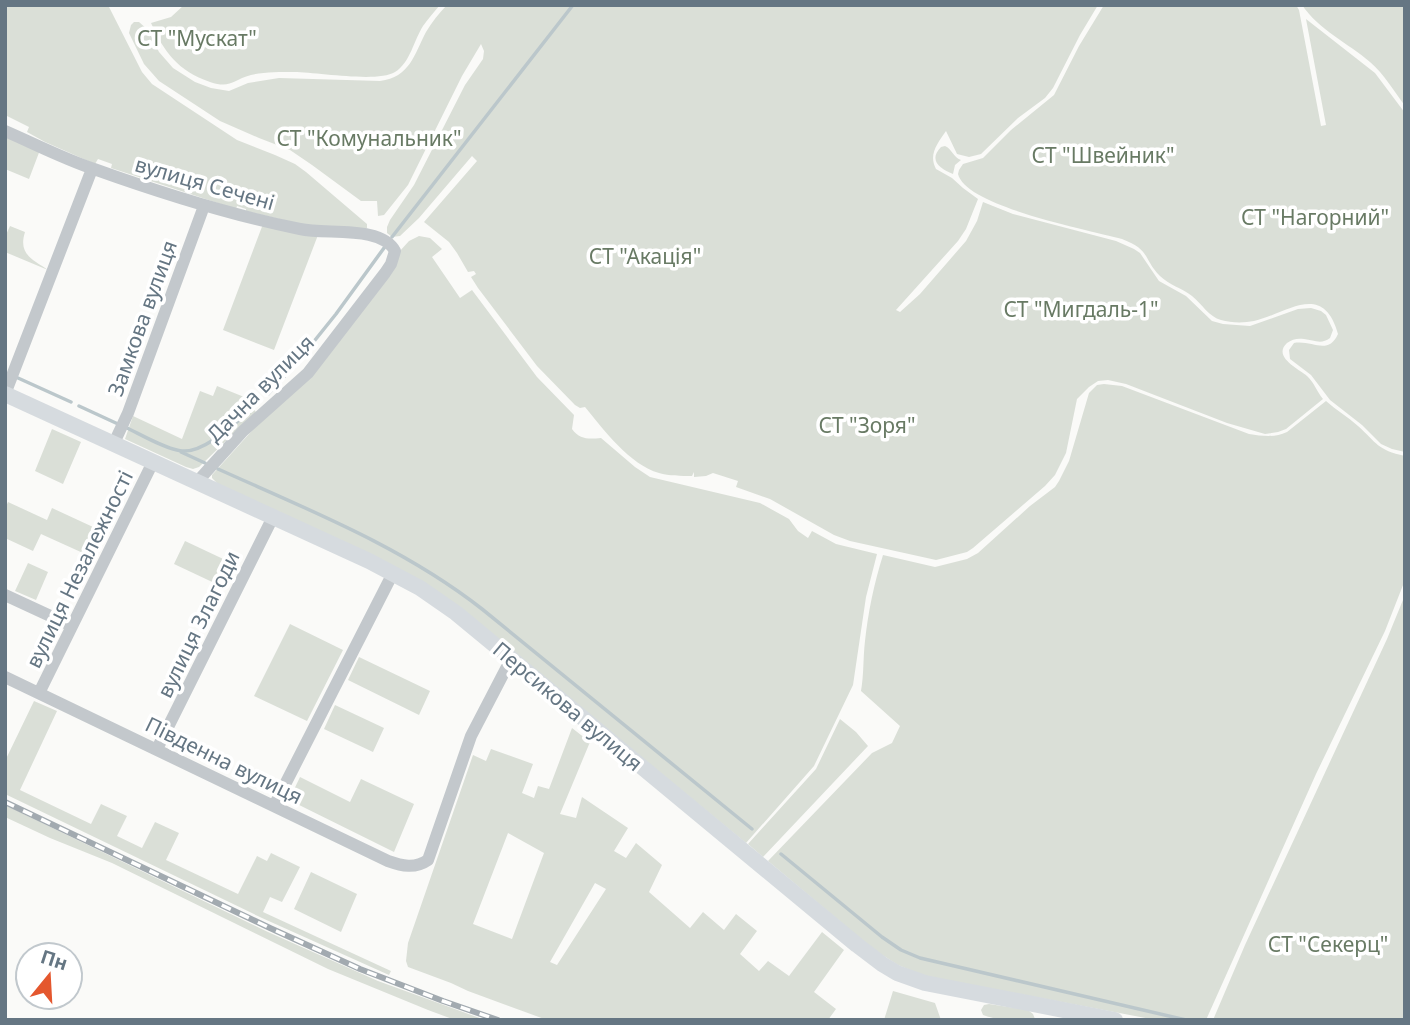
<svg xmlns="http://www.w3.org/2000/svg" width="1410" height="1025" font-family="'Noto Sans',sans-serif">
<style>
.green{fill:#dadfd7;fill-rule:evenodd}
.lines{fill:none;stroke-linecap:round;stroke-linejoin:round}
.stream{stroke:#bbc7cb;stroke-width:3.5}
.street{stroke:#c3c8cc;stroke-width:12}
.secondary{stroke:#d6dbdf;stroke-width:16}
.rail-casing{stroke:#a2aab0;stroke-width:6}
.rail{stroke:#fff;stroke-width:3.5;stroke-dasharray:10;stroke-linecap:butt}
.labels{text-anchor:middle;dominant-baseline:central;stroke-width:7;stroke-linejoin:round;paint-order:stroke}
.park-label{font-size:21px;fill:#687a64;stroke:#fff}
.street-label{font-size:21px;fill:#657683;stroke:#fff}
</style>
<rect width="100%" height="100%" fill="#fafaf8"/>
<!-- green -->
<path class="green" d="M5,5H108L142,72L152,84L237,140L275,155L295,164L306,172L367,224V228L365,229L313,227L246,211V209L237,206L236,209L111,168L112,164L98,159L95,164L45,142L27,132L29,127L5,115Z
M184,5H440C434,12 428,19 423,26C414,40 410,63 395,72C377,83 317,72 294,72C280,72 264,72 251,75C232,80 231,89 210,82C178,71 164,52 151,23L171,17Z
M447,5H1098L1080,35L1053,88L1045,98L1018,118L981,154L969,157L957,154L946,131C938,143 928,154 936,169L952,178L963,188L978,199L966,229L958,241L896,310L900,312L920,294L966,241L977,221L983,202L1013,214L1116,241L1134,249L1140,253L1159,281L1186,296L1212,321L1223,324L1250,326L1298,309L1311,308L1321,311L1326,315L1333,330L1330,338C1321,345 1314,340 1304,339C1298,338 1292,339 1287,343C1272,357 1299,369 1307,376C1314,382 1317,392 1323,399L1286,429L1278,432L1265,434L1227,423L1126,384L1108,380L1098,381L1089,387L1077,399L1066,453L1055,475L1045,486L973,548L967,552L936,560L850,541L834,535L770,499L736,487L738,481L713,473L706,476L694,477V472L692,476C681,476 669,476 659,473C630,465 603,429 585,407L580,408L575,405L537,366L478,288L471,277L476,274L474,271L468,272L457,253L449,242L424,222L477,161L472,156L419,218L400,236L392,237L387,233V227L390,220L414,185L465,85L483,59L484,51L481,44L462,76L408,185L384,215L378,216L377,201H361L312,165L290,150L259,138L220,121L159,81L144,64L129,33L131,25L134,22H139L148,30L159,52L173,68L195,82L211,88L229,91L248,83L279,78L380,81C410,77 414,55 426,32C432,22 439,13 447,5Z
M1104,5H1296L1299,10L1321,126L1326,125L1306,19L1375,73L1405,113V452L1392,449L1381,444L1362,425L1330,400L1311,375L1290,359L1289,350L1294,343C1313,340 1328,356 1338,334C1323,281 1288,313 1254,321C1244,323 1231,323 1221,320C1209,317 1202,304 1192,296C1182,288 1169,285 1160,276C1143,259 1151,250 1122,239C1090,230 966,207 958,174L959,170L963,164L983,158L1011,130L1054,95L1079,46Z
M1302,5H1405V106C1394,91 1384,74 1370,62C1348,43 1319,30 1302,5Z
M5,135L40,150L29,179L5,169Z
M945,146C952,149 953,157 961,160L955,165L953,174C940,169 928,160 941,147Z
M263,224L318,235L274,350L223,330Z
M10,226L25,232C18,254 32,259 48,270L5,252V237Z
M419,236L430,238L442,249L432,257L460,298L472,290L537,377L574,415L572,429C580,440 589,439 601,438L635,467L650,477L760,503L789,519L798,531L808,538L812,531L836,544L877,554L866,597L853,685L814,766L746,843L475,621L219,485L212,478V475L268,413L399,252L409,241Z
M1104,384L1122,386L1249,434C1263,436 1274,438 1287,432L1326,401C1336,410 1348,417 1358,426C1377,443 1377,450 1405,456V580L1385,631L1316,774L1206,1020H1156L925,976L898,965L873,949L768,861L872,753L892,743L900,726L861,691C864,674 863,658 865,641C868,612 874,584 883,555L935,567L967,559L978,553L1030,506L1055,487L1059,481L1069,461L1089,393L1097,385Z
M217,386L254,401L250,405L256,412L199,467L193,469L186,467L125,439L133,416L182,439L200,391L213,396Z
M52,429L81,442L63,484L35,471Z
M8,502L47,520L52,508L106,533L94,558L41,534L33,551L5,538V509Z
M185,541L236,565L225,588L174,564Z
M28,563L48,572L36,600L15,591Z
M1405,595V1020H1213L1245,945L1387,639Z
M290,624L343,650L307,721L254,696Z
M359,657L430,691L419,715L348,680Z
M34,701L57,711L20,790L91,824L101,804L127,816L117,836L142,848L155,822L179,833L166,860L238,894L257,856L267,861L271,853L300,867L282,902L270,897L263,912L391,971L389,975L262,918L5,794V761Z
M335,705L384,728L373,752L324,729Z
M840,719L856,732L868,746L763,857L748,844L816,769Z
M572,728L590,742L560,814L576,818L582,797L628,828L614,851L626,858L636,843L662,865L649,892L690,928L703,912L724,930L736,914L757,931L740,954L759,971L768,961L789,976L822,932L844,950L814,992L836,1009L828,1020H547L468,991L451,983L408,967L406,961L408,943L473,755L486,761L491,749L533,764L522,793L534,798L538,786L549,789ZM508,833L544,853L512,939L473,924ZM595,883L606,889L557,965L550,962Z
M300,777L350,802L361,779L414,804L394,852L289,800Z
M5,805L268,932L378,981L485,1020H455L428,1010L328,969L112,863L50,838L5,817Z
M311,872L357,894L341,932L294,909Z
M893,991L935,1003L941,1020H884Z
M989,1004L1028,1010L1033,1014L1035,1019C1019,1021 999,1021 983,1015L981,1010L984,1005Z"/>
<g class="lines">
<!-- stream -->
<path class="stream" d="M392,237L573,5
M295,365L336,314L384,248
M18,378L71,402
M268,394L289,371
M79,406L118,424
M125,427C140,434 167,450 182,451C205,453 236,422 253,408
M181,452L205,463
M218,469C309,510 403,547 482,609L752,829
M781,854L882,937L901,950L920,958L1186,1020"/>
<!-- street -->
<path class="street" d="M5,131C35,144 64,159 94,169C161,193 230,215 300,229C327,235 381,225 395,251L391,264L385,273L308,373L243,431L197,482
M5,394L92,169
M114,443L128,413L204,206
M5,595L72,626
M5,677L388,861C402,866 415,869 428,860L471,736L511,659
M39,693L153,462
M157,749L273,517
M274,806L393,573"/>
<!-- secondary -->
<path class="secondary" d="M5,394L369,561L420,588L456,613L857,945L882,964L897,973L925,983L1115,1020"/>
<defs>
<path id="rail" d="M5,802L270,928L360,969L443,1001L498,1020"/>
</defs>
<!-- rail casing -->
<use href="#rail" class="rail-casing"/>
<!-- rail -->
<use href="#rail" class="rail"/>
</g>
<g class="labels">
<!-- park labels -->
<g class="park-label">
<text x="197" y="38">СТ "Мускат"</text>
<text x="369" y="138">СТ "Комунальник"</text>
<text x="1103" y="155">СТ "Швейник"</text>
<text x="1315" y="217">СТ "Нагорний"</text>
<text x="645" y="256">СТ "Акація"</text>
<text x="1081" y="309">СТ "Мигдаль-1"</text>
<text x="867" y="425">СТ "Зоря"</text>
<text x="1328" y="944">СТ "Секерц"</text>
</g>
<!-- street labels -->
<g class="street-label">
<text transform="translate(205 183) rotate(16)">вулиця Сечені</text>
<text transform="translate(142 318) rotate(-70)">Замкова вулиця</text>
<text transform="translate(260 388) rotate(-45)">Дачна вулиця</text>
<text transform="translate(79 569) rotate(-64)">вулиця Незалежності</text>
<text transform="translate(198 624) rotate(-64)">вулиця Злагоди</text>
<text transform="translate(568 706) rotate(40)">Персикова вулиця</text>
<text transform="translate(224 760) rotate(26)">Південна вулиця</text>
</g>
</g>
<!-- border -->
<rect width="1410" height="1025" fill="none" stroke="#657683" stroke-width="14"/>
<!-- north arrow -->
<g transform="translate(49 976) rotate(18)"><circle r="33" fill="#ffffff" stroke="#c1c8cd" stroke-width="2"/>
<path d="M0-5L12 26L0 18L-12 26Z" fill="#e4572e"/>
<text y="-10" font-size="19" font-weight="bold" text-anchor="middle" fill="#657683">Пн</text>
</g>
</svg>
